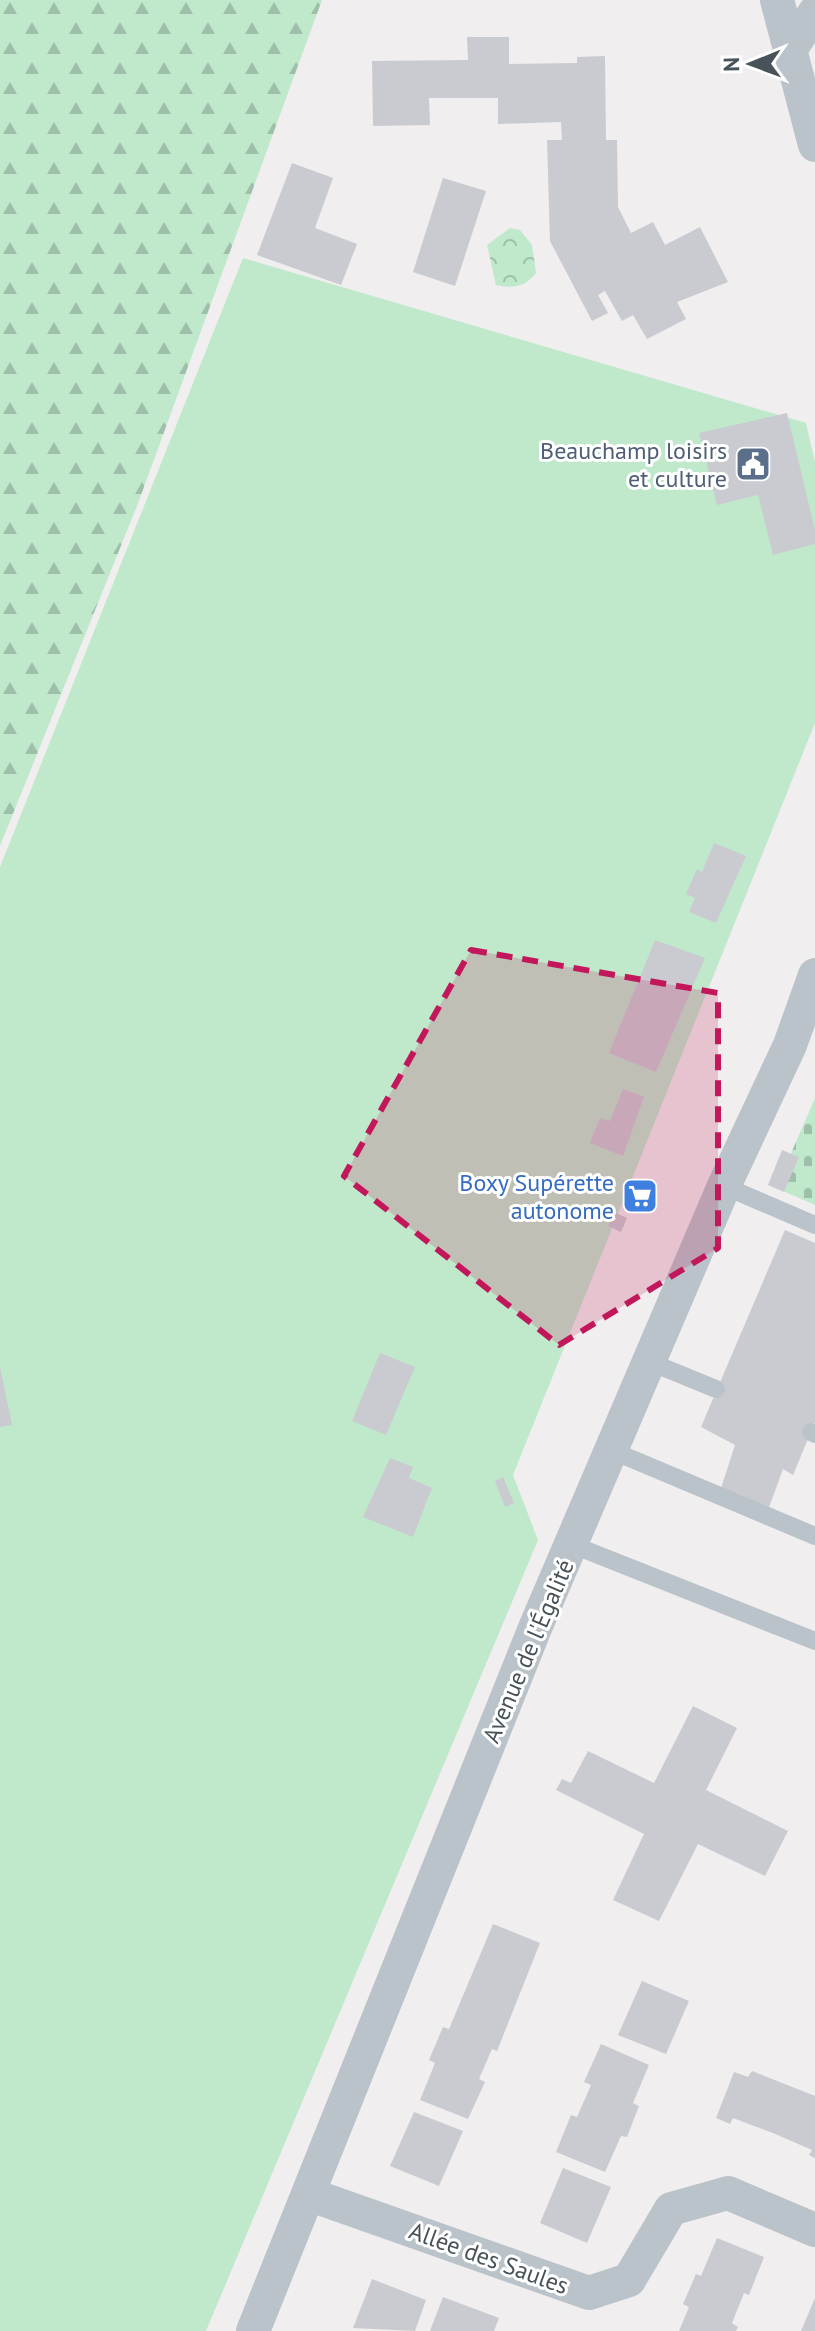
<svg xmlns="http://www.w3.org/2000/svg" width="815" height="2331" font-family="'PT Sans',sans-serif">
<style>
.forest{fill:url(#forest-firs)}
.cemetery{fill:url(#cemetery-stones)}
.park{fill:url(#park-crowns)}
.garden{fill:#c0e9cc}
.building{fill:#c9cbd0}
.lines{fill:none;stroke-linecap:round;stroke-linejoin:round}
.lane{stroke:#bac3c9;stroke-width:18}
.street{stroke:#bac3c9;stroke-width:34}
.marked{fill:#c2185b;fill-opacity:0.2;stroke:#c2185b;stroke-width:6;stroke-dasharray:16 10;stroke-linejoin:round}
.labels{text-anchor:middle;dominant-baseline:central;stroke-width:6;stroke-linejoin:round;paint-order:stroke}
.service-label{font-size:24px;fill:#4e5e75;stroke:#fff;text-anchor:end}
.shop-label{font-size:24px;fill:#366cbe;stroke:#fff;text-anchor:end}
.street-label{font-size:24px;fill:#485259;stroke:#fff}
</style>
<defs>
<pattern id="forest-firs" width="22" height="20" patternUnits="userSpaceOnUse" patternTransform="scale(2)"><rect width="22" height="20" fill="#c0e9cc"/><path d="M5 1l3.5 6h-7zM16 11l3.5 6h-7z" fill="#9ebfa9"/></pattern>
<pattern id="cemetery-stones" width="16" height="16" patternUnits="userSpaceOnUse" patternTransform="scale(2)"><rect width="16" height="16" fill="#c0e9cc"/><path d="M2 7V4a2 2 0 0 1 4 0v3zM10 15v-3a2 2 0 0 1 4 0v3z" fill="#9ebfa9"/></pattern>
<pattern id="park-crowns" width="20" height="18" patternUnits="userSpaceOnUse" patternTransform="scale(2)"><rect width="20" height="18" fill="#c0e9cc"/><path d="M2 6a3 3 0 1 1 6 0M12 15a3 3 0 1 1 6 0" fill="none" stroke="#9ebfa9"/></pattern>
</defs>
<rect width="100%" height="100%" fill="#f0eeee"/>
<!-- forest -->
<path class="forest" d="M0,0H322L137,506L0,846Z"/>
<!-- cemetery -->
<path class="cemetery" d="M815,1098V1205L776,1188Z"/>
<!-- park -->
<path class="park" d="M510,228L520,230L532,245L536,273C525,287 513,289 496,285L487,245Z"/>
<!-- garden -->
<path class="garden" d="M243,258L806,423L815,462V723L513,1475L538,1540L206,2331H0V867Z"/>
<!-- building -->
<path class="building" d="M467,37H509V64L577,63V57L605,56L606,140H617L618,207L631,233L653,222L665,245L700,227L728,282L677,302L686,319L647,339L633,315L622,321L605,291L598,295L608,313L592,321L550,241L547,140H562L561,122L498,124V98H429L430,125L373,126L372,61L468,60Z
M292,163L333,178L315,228L357,244L341,285L257,255Z
M443,178L486,191L455,286L413,272Z
M787,413L815,530V544L773,555L758,495L717,505L699,433Z
M714,843L746,856L716,923L689,912L695,898L686,894L697,869L702,872Z
M655,940L705,958L656,1072L609,1053Z
M623,1089L644,1097L623,1156L590,1143L600,1118L610,1121Z
M782,1150L799,1157L784,1192L768,1185Z
M614,1212L627,1218L621,1232L608,1226Z
M785,1230L815,1243V1422L793,1475L783,1469L768,1510L721,1488L735,1445L701,1427Z
M380,1353L415,1367L386,1435L352,1421Z
M0,1366L12,1425L0,1427Z
M390,1458L413,1467L409,1478L432,1488L413,1537L363,1517Z
M503,1477L514,1503L505,1507L495,1481Z
M693,1706L737,1728L706,1790L788,1831L765,1876L698,1844L659,1921L613,1900L644,1834L556,1790L562,1779L571,1783L588,1751L654,1783Z
M493,1924L540,1943L497,2051L492,2049L479,2079L485,2082L468,2119L420,2100L435,2063L429,2060L443,2027L449,2029Z
M642,1981L689,2001L666,2054L618,2035Z
M601,2044L649,2065L633,2103L639,2106L627,2137L621,2136L605,2172L556,2152L571,2115L577,2117L591,2085L584,2082Z
M752,2071L815,2096V2158L809,2155L812,2150L773,2133L733,2118L730,2124L716,2118L734,2072L748,2077Z
M414,2112L463,2131L439,2186L390,2166Z
M563,2168L611,2187L587,2243L540,2223Z
M717,2238L764,2257L749,2295L744,2293L732,2323L738,2327L736,2331H679L689,2307L683,2304L696,2274L701,2276Z
M372,2279L426,2300L415,2331L353,2328Z
M443,2297L499,2318L494,2331H430Z
M815,2298V2331H801Z"/>
<g class="lines">
<!-- lane -->
<path class="lane" d="M724,1186L815,1225
M650,1362L716,1389
M811,1432L815,1434
M613,1451L815,1536
M573,1545L815,1641"/>
<!-- street -->
<path class="street" d="M777,0L815,145
M790,50L815,12
M308,2194L589,2293L629,2280L671,2209L728,2193L815,2230
M253,2331L535,1628L724,1186L790,1045L815,975"/>
</g>
<!-- marked area -->
<path class="marked" d="M471,950L718,993V1248L559,1345L344,1176Z"/>
<!-- icons -->
<defs>
<symbol id="civic-square" viewBox="-11 -11 22 22"><rect x="-9" y="-9" width="18" height="18" rx="4" fill="#5c6f8a" stroke="#fff"/><path d="M-.6-6.5H3V-4.5H.6V-3L4-1V1h2V6H-6V1h2V-1L-.6-3ZM-1.2 2.5V6h2.4V2.5Z" fill="#fff"/></symbol>
<symbol id="supermarket-square" viewBox="-11 -11 22 22"><rect x="-9" y="-9" width="18" height="18" rx="4" fill="#3f7fe0" stroke="#fff"/><path d="M-6-5.5h2.5l.6 2H6L4.5 2H-2.5L-4.4-4H-6ZM-1.5 3.2a1.3 1.3 0 1 0 .1 0ZM3 3.2a1.3 1.3 0 1 0 .1 0Z" fill="#fff"/></symbol>
</defs>
<g fill-rule="evenodd">
<use href="#civic-square" x="733" y="444" width="40" height="40"/>
<use href="#supermarket-square" x="620" y="1176" width="40" height="40"/>
</g>
<g class="labels">
<!-- service labels -->
<g class="service-label">
<text x="727" y="450">Beauchamp loisirs<tspan x="727" dy="28">et culture</tspan></text>
</g>
<!-- shop labels -->
<g class="shop-label">
<text x="614" y="1182">Boxy Supérette<tspan x="614" dy="28">autonome</tspan></text>
</g>
<!-- street labels -->
<g class="street-label">
<text transform="translate(528 1651) rotate(-67)">Avenue de l'Égalité</text>
<text transform="translate(489 2258) rotate(20)">Allée des Saules</text>
</g>
</g>
<!-- north arrow -->
<g transform="translate(751 64) rotate(269)" stroke="#ffffff" stroke-width="6" paint-order="stroke">
<path d="M0-6L14 30L0 20L-14 30Z" fill="#485259"/>
<text y="-12" font-size="22" font-weight="bold" text-anchor="middle" fill="#485259">N</text>
</g>
</svg>
